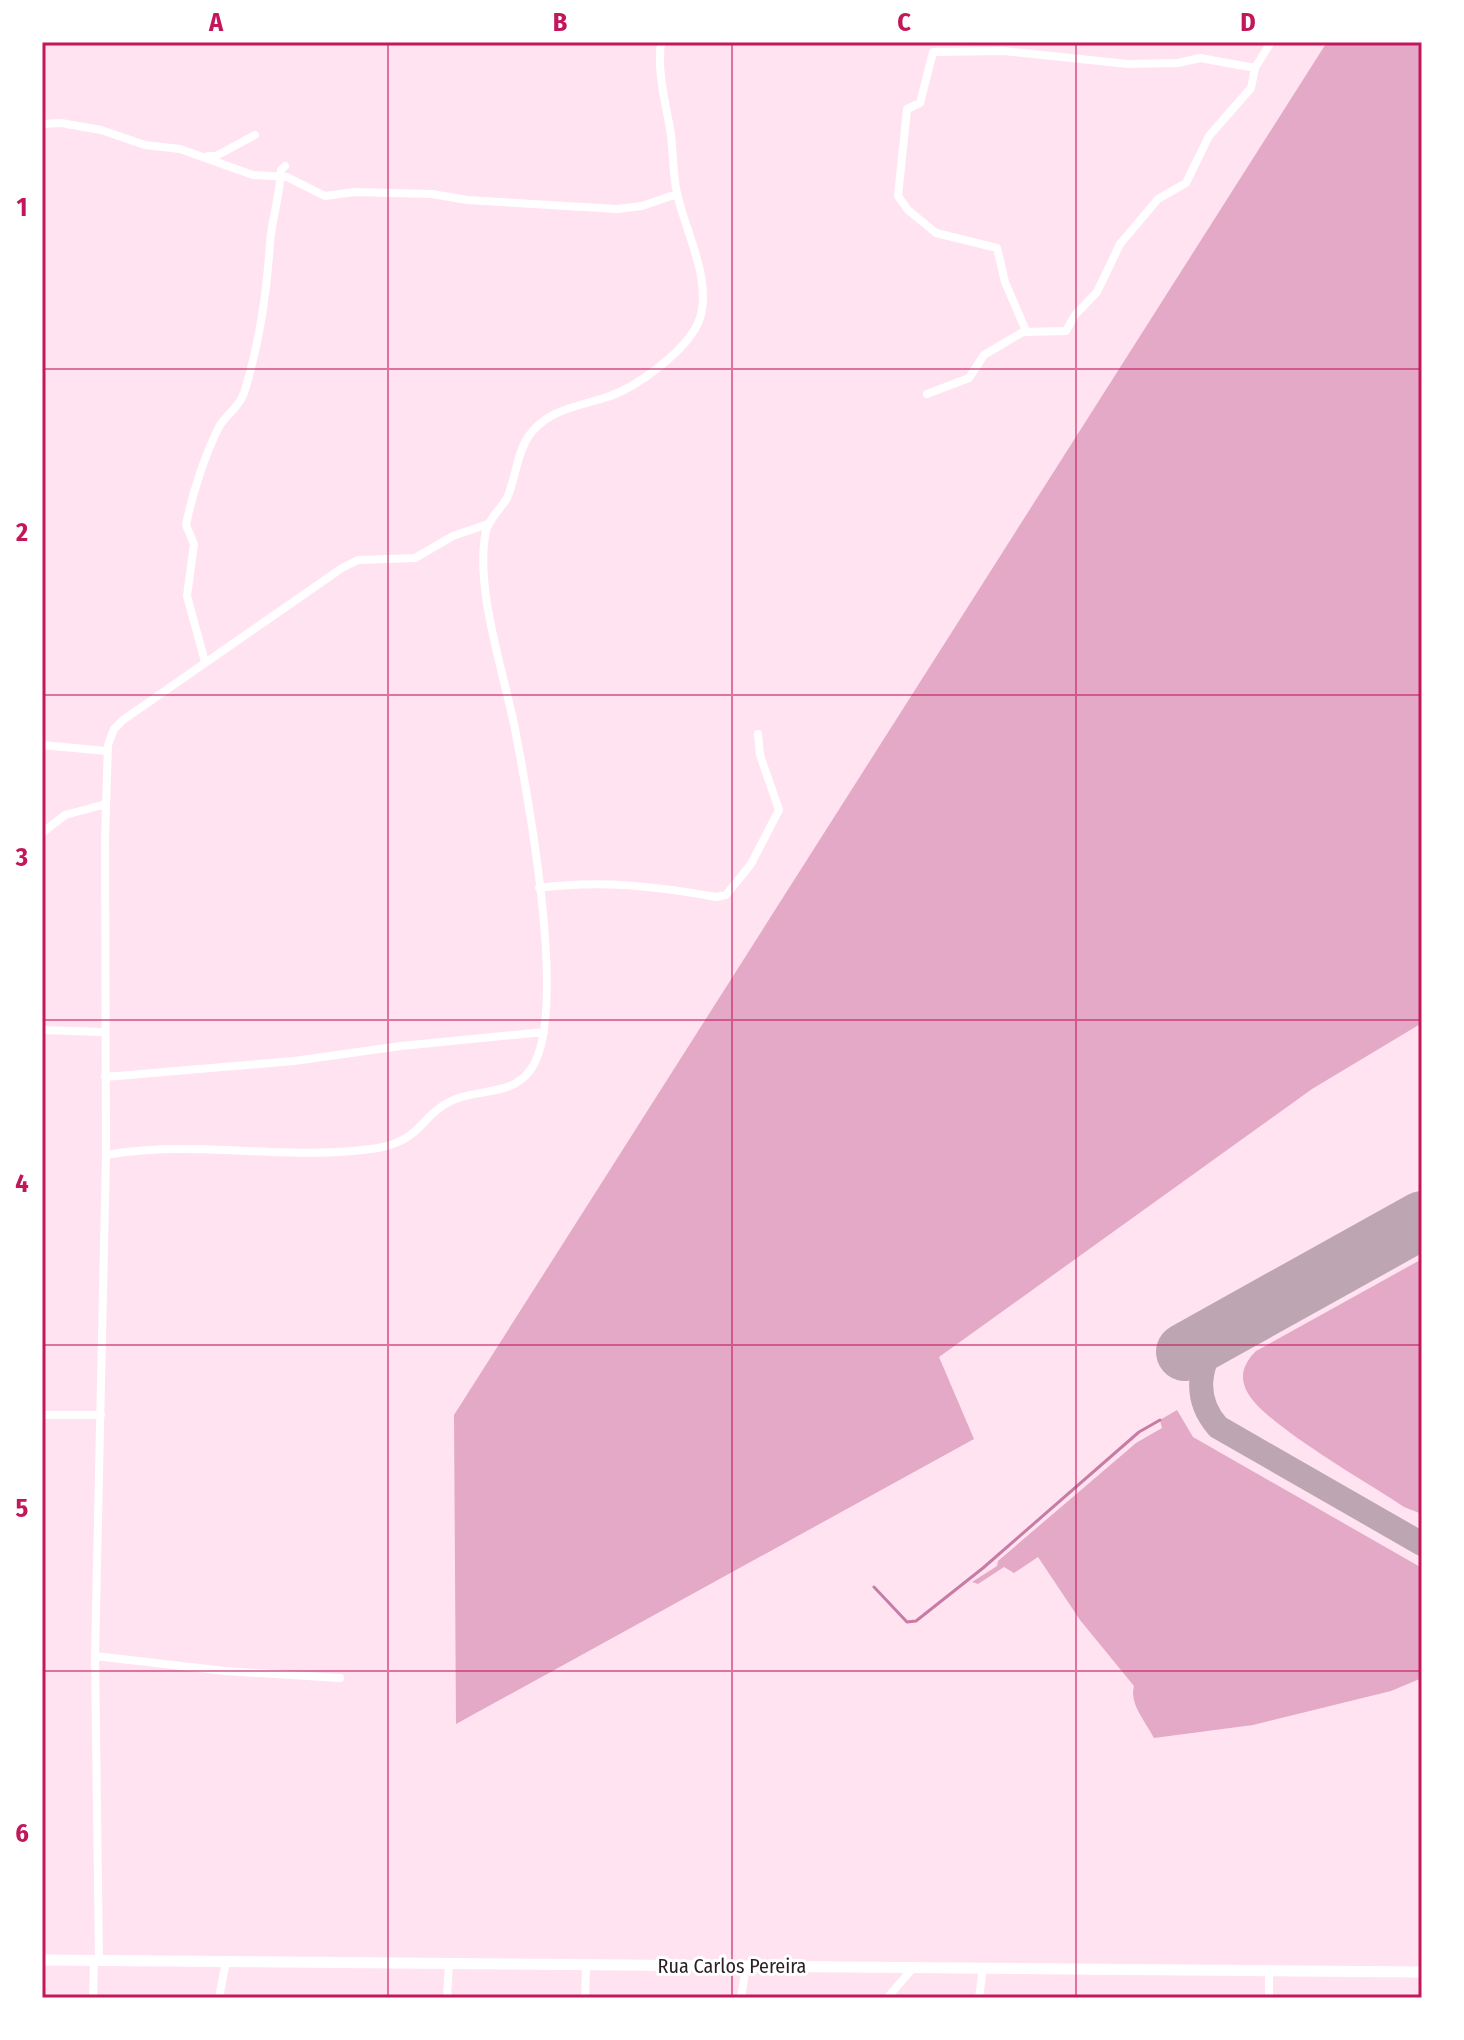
<svg xmlns="http://www.w3.org/2000/svg" width="1464" height="2040" font-family="'Fira Sans Condensed',sans-serif">
<style>
.grass{fill:#e3a9c7}
.lines{fill:none;stroke-linecap:round;stroke-linejoin:round}
.stream{stroke:#c77ca5;stroke-width:3}
.taxiway{stroke:#bda6b2;stroke-width:24}
.runway{stroke:#bda6b2;stroke-width:58}
.street{stroke:#fff;stroke-width:8}
.secondary{stroke:#fff;stroke-width:11}
.grid{fill:none;stroke:#c2185b;stroke-width:2;stroke-opacity:0.55}
.labels{text-anchor:middle;dominant-baseline:central;stroke-width:6;stroke-linejoin:round;paint-order:stroke}
.street-label{font-size:20px;fill:#291f24;stroke:#fff}
.neatline{fill:none;stroke:#c2185b;stroke-width:3}
.grid-label{font-size:26px;text-anchor:middle;font-weight:bold;fill:#c2185b}
</style>
<rect width="100%" height="100%" fill="#ffe3f1"/>
<!-- grass -->
<path class="grass" d="M1327,42H1422V1023L1312,1089L939,1357L974,1439L456,1724L454,1415Z
M1422,1259V1514L1404,1507C1370,1484 1268,1426 1249,1395C1238,1378 1243,1364 1256,1351Z
M1177,1410L1193,1437L1422,1568V1678L1391,1691L1253,1725L1154,1738C1146,1722 1129,1704 1134,1686L1080,1620L1038,1557L1014,1573L1004,1567L978,1584L972,1582L997,1566L998,1561L1136,1443L1162,1428L1160,1420Z"/>
<g class="lines">
<!-- stream -->
<path class="stream" d="M874,1587L907,1622L916,1621L983,1568L1139,1432L1160,1420"/>
<!-- taxiway -->
<path class="taxiway" d="M1220,1333C1200,1364 1191,1396 1218,1427L1422,1544"/>
<!-- runway -->
<path class="runway" d="M1185,1352L1422,1220"/>
<!-- street -->
<path class="street" d="M42,124L61,123L101,130L145,145L180,149L253,175L287,177L325,196L355,192L432,194L467,200L617,209L642,206L677,194
M208,156H216L255,135
M1026,331L1005,282L997,248L936,233L908,210L898,196L907,109L920,103L933,52L1003,51L1128,64L1178,63L1200,58L1255,68
M927,394L969,378L984,355L1023,332L1066,331L1075,315L1097,292L1120,244L1158,199L1186,183L1209,136L1251,88L1255,68L1271,42
M205,662L187,596L194,544L186,525C192,495 205,454 219,427C226,414 239,408 244,393C259,345 267,292 270,242C272,219 280,195 281,170L285,166
M42,745L107,751
M42,833L65,815L106,804
M539,888C600,880 656,886 716,897L726,895L751,864L779,810L760,755L758,734
M42,1030L104,1032
M105,1077L294,1061L401,1046L544,1032
M106,1155C197,1139 288,1162 378,1148C422,1140 420,1116 451,1101C477,1088 512,1097 531,1069C569,1014 528,797 515,729C504,673 474,587 486,531C489,518 501,509 507,498C516,478 516,456 528,437C546,410 576,407 604,398C635,389 690,349 700,318C712,279 685,231 677,193C672,172 674,150 670,129C665,100 657,72 661,42
M42,1415H101
M95,1656L225,1671L340,1678
M99,1961L95,1656L106,1155L105,838L108,745L114,729L123,720L342,568L358,560L415,558L453,536L488,524
M1269,1970V1998
M93,1998L94,1961
M219,1998L226,1961
M447,1998L449,1962
M585,1998L586,1965
M741,1998L746,1966
M887,1998L913,1968
M979,1998L983,1967"/>
<!-- secondary -->
<path class="secondary" d="M42,1960L1422,1972"/>
</g>
<!-- grid -->
<path class="grid" d="M388,42V1998M732,42V1998M1076,42V1998M42,369H1422M42,695H1422M42,1020H1422M42,1345H1422M42,1671H1422"/>
<g class="labels">
<!-- street labels -->
<g class="street-label">
<text x="732" y="1966">Rua Carlos Pereira</text>
</g>
</g>
<!-- border -->
<rect width="1464" height="2040" fill="none" stroke="#ffffff" stroke-width="88"/>
<rect x="44" y="44" width="1376" height="1952" class="neatline"/>
<g class="grid-label">
<text x="216" y="31">A</text>
<text x="560" y="31">B</text>
<text x="904" y="31">C</text>
<text x="1248" y="31">D</text>
<text x="22" y="216">1</text>
<text x="22" y="541">2</text>
<text x="22" y="866">3</text>
<text x="22" y="1192">4</text>
<text x="22" y="1517">5</text>
<text x="22" y="1842">6</text>
</g>
</svg>
